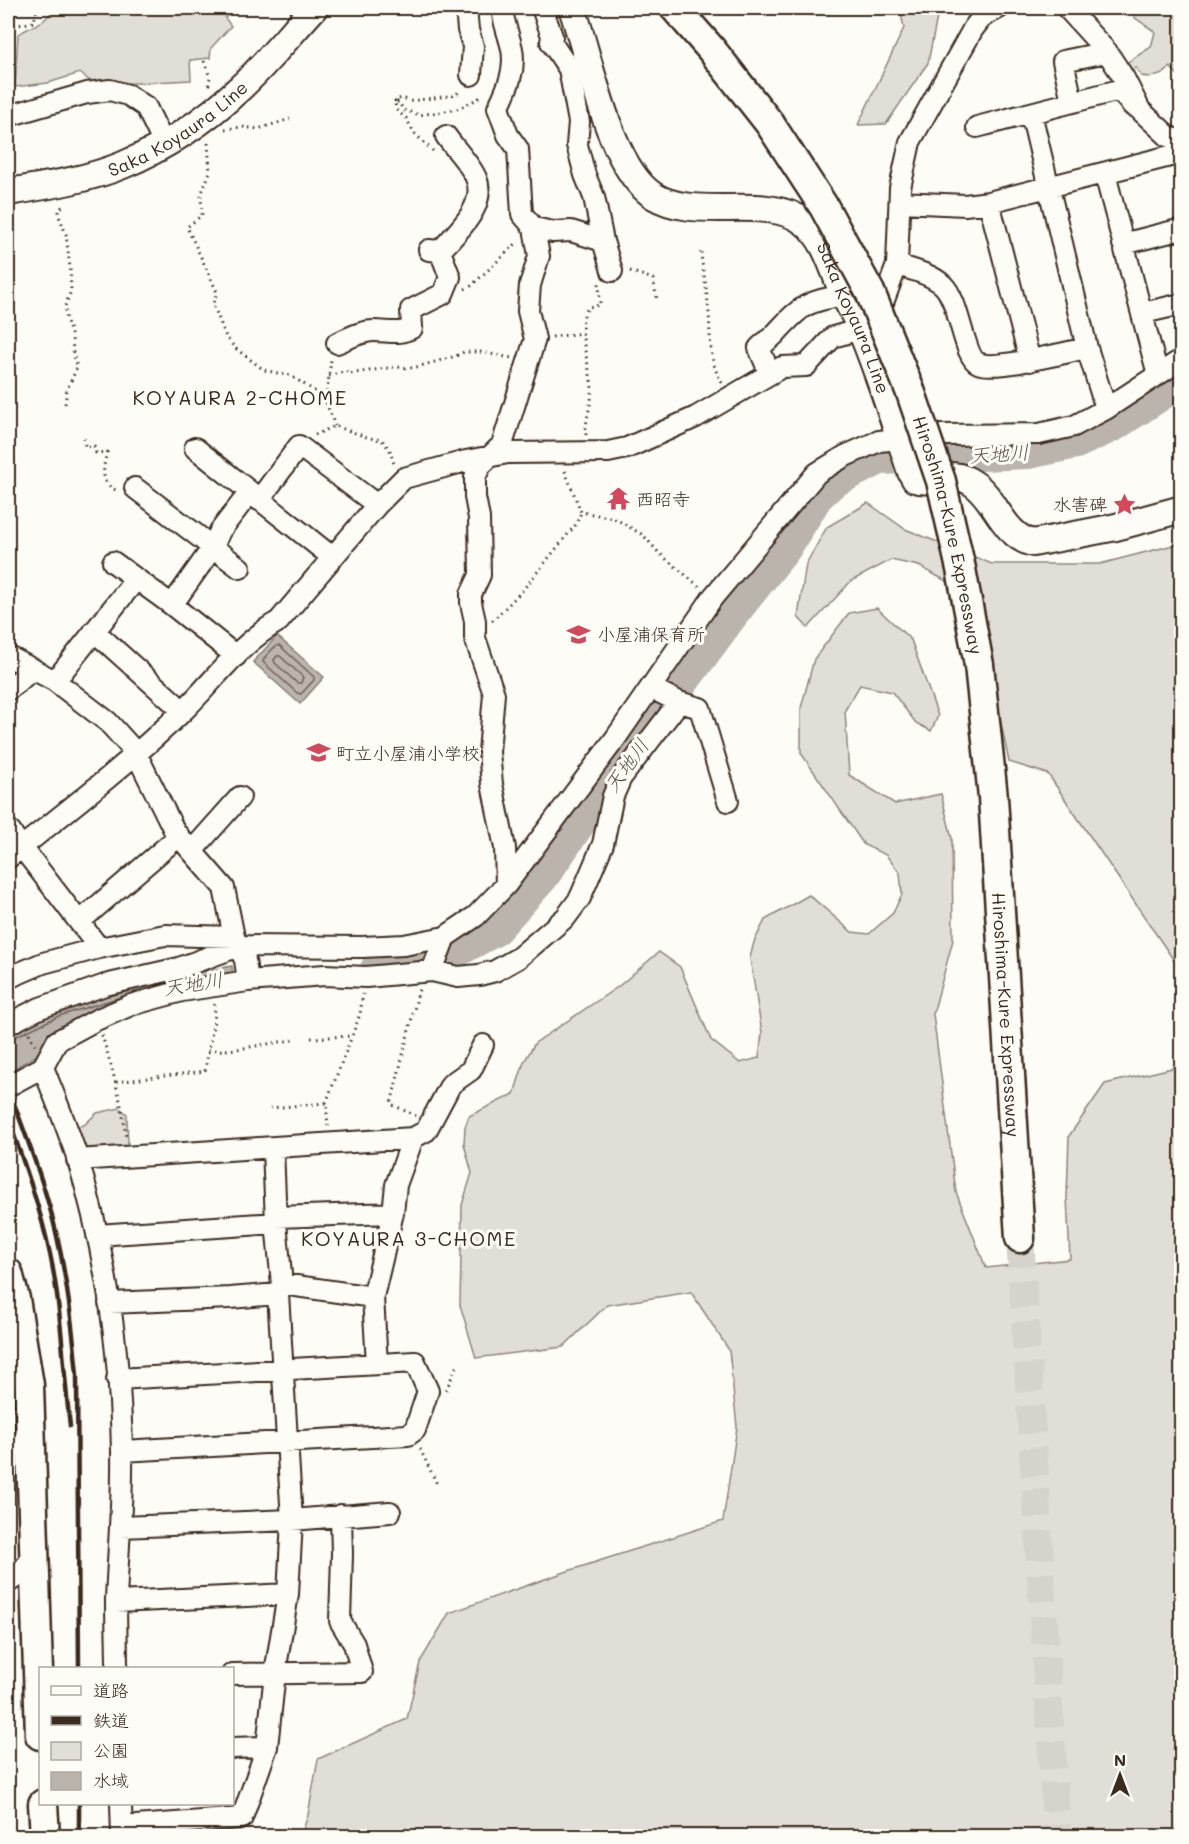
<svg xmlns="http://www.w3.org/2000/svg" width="1189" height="1844" font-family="Mali,'Klee One',sans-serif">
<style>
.green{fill:#e1ded7;stroke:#8e847a;stroke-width:1.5}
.water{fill:#bbb4ad;stroke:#887d74;stroke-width:1.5}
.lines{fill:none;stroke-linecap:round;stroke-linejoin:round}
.shore{stroke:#6e6157;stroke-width:1.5}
.river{stroke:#bbb4ad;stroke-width:32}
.highway-tunnel{stroke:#d6d2cc;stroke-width:28;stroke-dasharray:28 14;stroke-linecap:butt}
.minor-casing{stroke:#3b2a1e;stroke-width:24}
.major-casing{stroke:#3b2a1e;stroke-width:30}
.highway-casing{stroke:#3b2a1e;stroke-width:33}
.path{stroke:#3b2a1e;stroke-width:3;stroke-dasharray:1.5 4.5;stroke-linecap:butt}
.minor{stroke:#fdfcf7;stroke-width:20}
.major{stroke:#fdfcf7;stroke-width:26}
.highway{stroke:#fdfcf7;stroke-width:28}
.rail{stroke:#3b2a1e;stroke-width:4.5}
.highway-bridge-casing{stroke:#3b2a1e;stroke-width:33;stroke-linecap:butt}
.highway-bridge{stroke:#fdfcf7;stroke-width:28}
.labels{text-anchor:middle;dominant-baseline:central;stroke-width:6;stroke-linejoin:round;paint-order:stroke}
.street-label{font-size:18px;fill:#3b2a1e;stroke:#fdfcf7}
.poi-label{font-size:18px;fill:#3b2a1e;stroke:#fdfcf7;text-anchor:start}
.neighbourhood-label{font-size:20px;letter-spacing:1.5px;fill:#3b2a1e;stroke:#fdfcf7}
.water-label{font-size:20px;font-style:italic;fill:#615349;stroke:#fdfcf7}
</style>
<rect width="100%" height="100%" fill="#fdfcf7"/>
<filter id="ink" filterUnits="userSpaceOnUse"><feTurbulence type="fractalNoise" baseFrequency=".0167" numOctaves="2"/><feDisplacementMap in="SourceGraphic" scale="12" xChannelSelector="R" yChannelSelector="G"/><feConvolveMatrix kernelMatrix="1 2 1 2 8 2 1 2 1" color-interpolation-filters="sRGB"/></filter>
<g filter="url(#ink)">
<!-- green -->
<path class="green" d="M56,8H236V9L225,18L231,26L211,48L210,58L190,60L191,80L95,85L80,73L48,83L15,87L18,34L43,21Z
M804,8H935L938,12L928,63L886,124L858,125L904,28L900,8L809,15Z
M1139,8H1181V78L1170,67C1163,77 1152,78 1141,76L1136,68L1126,71L1123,65L1151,47L1155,32L1134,17Z
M868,503L905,529L992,564H1100L1181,543V971L1048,774L1009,762L975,597L919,566L891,560L851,581L808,628L798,617L806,564L827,527Z
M877,608L911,640L938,716L931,731L916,723L892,692L860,685L845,710L849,775L895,804L941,794L952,838L953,940L933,1014L956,1192L986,1268L1070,1259L1067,1197L1069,1136L1105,1084L1172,1068L1181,1054V1836H301L308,1815L318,1759L407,1719L420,1662L449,1613L568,1571L723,1521L737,1427L729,1350L691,1292L607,1305L563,1347L476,1358L460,1305L462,1205L472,1173L464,1144L465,1127L469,1116L514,1094L524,1062L535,1043L619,986L659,952L680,967L711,1040L740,1063L759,1058L762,1033L750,958L754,942L765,920L809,895L852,932L869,934L893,913L902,894L900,873L886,855L864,845L801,753V708L814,659L849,613Z
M120,1108L127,1114L128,1148L82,1158L73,1127L84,1125L97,1113Z"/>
<!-- water -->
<path class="water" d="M277,636L324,677L300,704L253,662Z
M232,966L235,985L86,1027L8,1072V1035C24,1027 40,1017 57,1010C113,988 174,977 232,966Z"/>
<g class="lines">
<!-- shore -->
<path class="shore" d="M279,645L314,677V680L301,694L297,693L263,662C264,657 273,647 279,645Z
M277,656H280L303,677L301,683H297L275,663L274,660Z
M8,1040L59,1016L124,996"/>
<!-- river -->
<path class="river" d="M376,969L396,968L452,954L494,931L543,877L593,804L734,613L785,549L817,497L833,482L880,459L1028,453L1076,443L1113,426L1182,381"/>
<!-- highway-tunnel -->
<path class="highway-tunnel" d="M1020,1238L1057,1836"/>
<defs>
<path id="minor" d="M466,8L468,30L473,46L471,75
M502,8C503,22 509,35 512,49C516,71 507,89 498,108L508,135L518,149L522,214L534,228L539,256L530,285L528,311L535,339L502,445L481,465L475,477V497L479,518L480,575L471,594V603L475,621V638L494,694L489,752L492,784L505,848L506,885
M542,8L552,36L551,42L569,69L579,122L577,145L585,175L594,197L603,241L612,271
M1067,8L1107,52L1124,78L1140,110L1168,136L1182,143
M1072,101L1063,61L1107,52
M1031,113L1087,348L1106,409
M8,116L87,93L110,90L128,95L146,107L164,144
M977,127L1119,90L1133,106
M1105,174L1158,375
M900,202L965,205L989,202L1182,153
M989,202L1030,361
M534,228L553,232L571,231L603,241
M1123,244L1182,229
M440,251C456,233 488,206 476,178C471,165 454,148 446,136
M897,265C913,270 931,274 943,285C960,301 963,356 978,363C994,371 1067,352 1087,348
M1143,313L1182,304
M337,343C349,338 361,331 374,331C389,331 399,335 412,328L411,310L443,294L450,277L440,251L429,250
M770,374L759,348C765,342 772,338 777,332C803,304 806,302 844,295
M195,448L332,557
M135,488L240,568
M259,500L299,446L377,505
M113,562L172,605L236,656
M172,605L213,547L220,531L250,492
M94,631L183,711
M8,656L55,681L108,722L136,753L175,832L224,888L234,937L245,960L248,981
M55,681L136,579
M651,688L679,702L700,708L728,801
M8,690L33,669
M8,829L99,948
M192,851L240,797
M8,858C67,811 128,764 183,711C214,681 240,643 279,621L377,505L404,478L466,461L508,453L608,452L627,448L696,417L782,367L806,366L833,337L861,329L881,308L897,265L900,188L910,142L973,29L982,17L999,8
M79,922L179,836
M432,971L445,937L476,916L506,885L615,739L713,597L817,473L845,456L879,441L942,435L1039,434L1074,426L1106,409L1182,359
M8,978L43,963L99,948L165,935L234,937
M8,1024L40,1008L105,985L179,968L239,946L362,947L404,945L445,937
M43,1067C55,1098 68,1129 78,1160C106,1253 120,1354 122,1451C123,1501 118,1551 116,1600C116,1623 117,1646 117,1668
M8,1086L43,1067L57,1041L96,1020L131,1005L182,991L248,981L325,975L366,977L432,971L458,977L479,975L495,971L518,958L566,917L580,898L603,844L613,796L621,778L679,702
M77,1160L413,1138L426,1131L451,1084L471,1070L483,1045
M276,1217L393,1213
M97,1235L276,1223
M282,1284L373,1297L393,1213L396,1185L413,1138
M373,1297L377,1364
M109,1303L230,1298L278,1294
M117,1379L415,1362L428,1391L415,1430L408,1435L122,1451
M8,1447L30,1439
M121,1527L292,1520L390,1512
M8,1582L17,1577L33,1557
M116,1602L288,1594
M232,1674L362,1672L354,1644L340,1621L342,1554L341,1515
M232,1748L267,1747
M121,1804L122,1836
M122,1827L242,1818L267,1747L275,1673L288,1594L292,1520L278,1294L282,1284L276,1223L273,1148"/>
<g id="major">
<path id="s1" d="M572,8C590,58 609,168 654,196C674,208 699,208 721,208C747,208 782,205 804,222C826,239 833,269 843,293C849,305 856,317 861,330C880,376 895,424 911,472L915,479C937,486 948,466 974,484C996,499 1003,536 1033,543L1116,527L1182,509"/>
<path id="s2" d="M8,192C45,186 87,180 123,165C166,147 206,120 240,88C267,63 290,34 314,8"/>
</g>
<g id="highway">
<path d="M675,8L711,49L770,124"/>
<path id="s3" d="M979,665L993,797L1020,1238"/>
<path d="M8,1273L15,1299L29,1385L40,1735"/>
<path d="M43,1804L45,1836"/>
</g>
</defs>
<!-- minor casing -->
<use href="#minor" class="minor-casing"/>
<!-- major casing -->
<use href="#major" class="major-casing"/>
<!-- highway casing -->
<use href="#highway" class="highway-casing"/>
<!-- path -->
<path class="path" d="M8,27L34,22L37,8
M204,61L210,77L208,88
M395,102V100L402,98L411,101L456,95L461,89
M225,129L242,127L258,129L290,119
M208,143L210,172L201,195L202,215L187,227L217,292L213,304L226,337L235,348L264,370L291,376L324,397L335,426
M433,151L414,133L406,118L396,110L395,102H399L403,110L420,115L457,109L479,98L483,100
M701,252C702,270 707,287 708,304C712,333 706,356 722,383
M630,271L653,279L657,300
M465,289L471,286L518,242
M552,337L583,333
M329,376L346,371L349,374L394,367L413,368L456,356L464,352H480L512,358
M324,397L327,391L331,360
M65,404L67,389L77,368L73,352L72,337L66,318L65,306L71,291L70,268L66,234L59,216V209L65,205
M315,435L335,426L369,438L382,440L390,450L394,464
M586,435C585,419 592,404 592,389C591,367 573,323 589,307L600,305L599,283
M84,438L85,447L94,446L96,453L107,452C103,468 99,484 118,491
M565,471L581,512L614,518L643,535L659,553L700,587
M492,621L522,591L577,523L581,512
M29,1033L35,1045
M102,1035C112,1070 123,1103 126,1139
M311,1038L352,1036L360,1014L363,994
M208,1050C237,1052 265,1043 294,1040
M116,1082L205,1071L215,1014L214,1003
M326,1103L352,1036
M270,1108L326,1103L328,1126
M416,1116L391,1104L419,989
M446,1390L458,1363
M420,1449L438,1486"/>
<!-- minor -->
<use href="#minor" class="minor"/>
<!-- major -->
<use href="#major" class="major"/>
<!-- highway -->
<use href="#highway" class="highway"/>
<!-- rail -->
<path class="rail" d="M8,1087C21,1123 35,1158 46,1195C64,1252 72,1316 77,1375L79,1668
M8,1118C24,1163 40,1207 50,1254C62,1310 63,1369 70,1426
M79,1836V1804"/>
<defs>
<g id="highway-bridge">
<path id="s4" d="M770,124L824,207L870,292L911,393L941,481L961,569L979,665"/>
</g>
</defs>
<!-- highway-bridge casing -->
<use href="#highway-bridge" class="highway-bridge-casing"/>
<!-- highway-bridge -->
<use href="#highway-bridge" class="highway-bridge"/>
</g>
</g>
<!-- icons -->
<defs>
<symbol id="temple-bare" viewBox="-9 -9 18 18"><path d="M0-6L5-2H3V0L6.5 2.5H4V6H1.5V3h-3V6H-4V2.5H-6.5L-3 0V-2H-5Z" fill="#d1495b" stroke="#fdfcf7" stroke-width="2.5" paint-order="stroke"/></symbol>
<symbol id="sight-bare" viewBox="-9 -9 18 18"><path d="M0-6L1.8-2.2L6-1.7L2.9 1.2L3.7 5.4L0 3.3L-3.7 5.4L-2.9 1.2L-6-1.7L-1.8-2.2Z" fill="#d1495b" stroke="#fdfcf7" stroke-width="2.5" paint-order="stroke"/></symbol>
<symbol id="school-bare" viewBox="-9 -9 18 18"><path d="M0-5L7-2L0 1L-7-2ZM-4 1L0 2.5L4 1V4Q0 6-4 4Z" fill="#d1495b" stroke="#fdfcf7" stroke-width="2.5" paint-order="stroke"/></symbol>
</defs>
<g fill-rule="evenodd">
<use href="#temple-bare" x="602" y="482" width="33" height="33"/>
<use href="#sight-bare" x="1108" y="488" width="33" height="33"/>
<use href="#school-bare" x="562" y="618" width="33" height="33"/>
<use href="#school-bare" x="302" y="736" width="33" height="33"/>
</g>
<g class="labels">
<!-- street labels -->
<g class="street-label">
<text stroke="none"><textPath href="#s2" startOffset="184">Saka Koyaura Line</textPath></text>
<text stroke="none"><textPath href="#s1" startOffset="472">Saka Koyaura Line</textPath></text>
<text stroke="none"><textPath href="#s4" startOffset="452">Hiroshima-Kure Expressway</textPath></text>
<text stroke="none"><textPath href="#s3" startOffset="351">Hiroshima-Kure Expressway</textPath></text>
</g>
<!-- poi labels -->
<g class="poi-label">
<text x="636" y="499">西昭寺</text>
<text x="1107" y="504" text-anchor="end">水害碑</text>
<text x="597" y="634">小屋浦保育所</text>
<text x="336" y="753">町立小屋浦小学校</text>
</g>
<!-- neighbourhood labels -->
<g class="neighbourhood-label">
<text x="240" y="397">KOYAURA 2-CHOME</text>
<text x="409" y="1238">KOYAURA 3-CHOME</text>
</g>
<!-- water labels -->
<g class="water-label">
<text transform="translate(999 453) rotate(-4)">天地川</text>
<text transform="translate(626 765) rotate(-54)">天地川</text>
<text transform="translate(193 983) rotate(-9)">天地川</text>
</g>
</g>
<!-- margin -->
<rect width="1189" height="1844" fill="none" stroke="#fdfcf7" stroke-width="30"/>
<rect x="15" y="15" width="1159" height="1814" fill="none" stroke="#3b2a1e" stroke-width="2" filter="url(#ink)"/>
<!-- legend -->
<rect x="39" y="1667" width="195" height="138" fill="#fdfcf7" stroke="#afa8a0" stroke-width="1.5"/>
<rect x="51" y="1686" width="30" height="9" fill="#fdfcf7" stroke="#afa8a0" stroke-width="1.5"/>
<text x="93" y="1697" font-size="18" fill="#3b2a1e">道路</text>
<rect x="51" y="1716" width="30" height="9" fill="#3b2a1e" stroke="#afa8a0" stroke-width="1.5"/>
<text x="93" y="1727" font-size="18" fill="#3b2a1e">鉄道</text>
<rect x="51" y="1742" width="30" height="18" fill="#e1ded7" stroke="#afa8a0" stroke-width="1.5"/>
<text x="93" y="1757" font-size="18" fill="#3b2a1e">公園</text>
<rect x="51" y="1772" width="30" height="18" fill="#bbb4ad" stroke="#afa8a0" stroke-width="1.5"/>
<text x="93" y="1787" font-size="18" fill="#3b2a1e">水域</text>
<!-- north arrow -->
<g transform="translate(1120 1775)" stroke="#fdfcf7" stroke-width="4.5" paint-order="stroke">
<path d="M0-4.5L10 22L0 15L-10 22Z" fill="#3b2a1e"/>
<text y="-9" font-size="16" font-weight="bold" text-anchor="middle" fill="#3b2a1e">N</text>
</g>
</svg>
